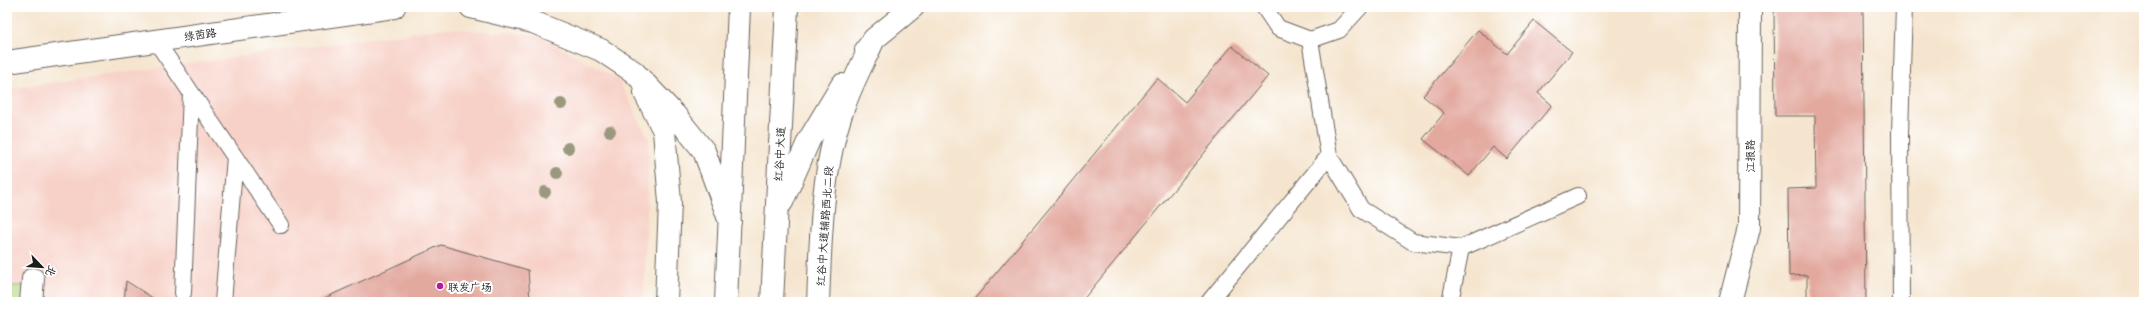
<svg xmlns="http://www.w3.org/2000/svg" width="2151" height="309" font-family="'Playpen Sans','LXGW WenKai TC',sans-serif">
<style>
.built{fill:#f7d1c7}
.green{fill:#afd078;stroke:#66764a}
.building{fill:#e3a99f}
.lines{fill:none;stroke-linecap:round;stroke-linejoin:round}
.lane-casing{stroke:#68625b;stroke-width:18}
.street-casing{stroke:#68625b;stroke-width:24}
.secondary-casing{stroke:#68625b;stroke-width:24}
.lane{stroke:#fff;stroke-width:16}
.street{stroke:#fff;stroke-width:22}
.secondary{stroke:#fff;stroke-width:22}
.tree{fill:#9a997e}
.poi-dot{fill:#b5179e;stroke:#fff;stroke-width:1.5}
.labels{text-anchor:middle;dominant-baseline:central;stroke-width:4;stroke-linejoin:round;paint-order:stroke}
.street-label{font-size:11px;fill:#1c1c1c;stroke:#fff}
.poi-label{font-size:11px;fill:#1c1c1c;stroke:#fff;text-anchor:start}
</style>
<rect width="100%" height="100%" fill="#fff"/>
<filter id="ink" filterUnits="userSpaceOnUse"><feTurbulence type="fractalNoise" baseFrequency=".025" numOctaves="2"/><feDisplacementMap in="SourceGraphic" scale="8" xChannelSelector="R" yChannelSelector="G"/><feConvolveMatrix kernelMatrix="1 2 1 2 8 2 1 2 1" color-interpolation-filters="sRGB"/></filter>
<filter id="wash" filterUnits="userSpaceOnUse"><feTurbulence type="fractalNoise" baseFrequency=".012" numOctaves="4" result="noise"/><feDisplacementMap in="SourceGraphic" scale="16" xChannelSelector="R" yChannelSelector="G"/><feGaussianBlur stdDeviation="0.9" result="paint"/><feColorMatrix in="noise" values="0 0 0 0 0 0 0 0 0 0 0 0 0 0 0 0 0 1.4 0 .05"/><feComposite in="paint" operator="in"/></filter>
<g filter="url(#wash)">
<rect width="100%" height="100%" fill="#f5e5cf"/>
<!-- built -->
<path class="built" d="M446,28L537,35L618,79L649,139L644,302H7V89Z"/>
<!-- green -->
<path class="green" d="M30,285L29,302H7V286Z"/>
<g id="blocks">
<!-- building -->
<path class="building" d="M1774,7H1863L1866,302H1807V275L1789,276L1788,189L1816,188L1815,116H1775Z
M1534,21L1572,52L1538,93L1552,105L1507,159L1493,147L1469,176L1423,139L1444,113L1423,96L1478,30L1507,54Z
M1232,46L1268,76L1081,302H972L1157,78L1185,102Z
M441,245L528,270L530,302H316Z
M126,281L159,302H124Z"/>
</g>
</g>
<g filter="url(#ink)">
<use href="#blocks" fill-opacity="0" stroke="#68625b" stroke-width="1"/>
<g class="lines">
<defs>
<path id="lane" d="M1264,7L1278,28L1310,40L1339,30L1360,7
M1310,40L1329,156L1361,209L1413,242L1461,248
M156,41L281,225
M183,293L191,93
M223,302L235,157
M1209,302L1329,156
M1450,302L1461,248L1578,196
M1901,302L1900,133L1904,7"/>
<path id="street" d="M31,302L33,279"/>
<path id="secondary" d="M471,7L533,22L601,50L634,72L675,115L704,151L730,222
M866,50L874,39L913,7
M7,62L394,7
M645,93L664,131L670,202L666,302
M782,202L809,140L842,85
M726,302L739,7
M772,302L787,7
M818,302C821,237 821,168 844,106C852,83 864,61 874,39
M1730,302L1749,228L1750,7"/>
</defs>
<!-- lane casing -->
<use href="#lane" class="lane-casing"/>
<!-- street casing -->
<use href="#street" class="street-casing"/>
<!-- secondary casing -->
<use href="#secondary" class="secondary-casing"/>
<!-- lane -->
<use href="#lane" class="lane"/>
<!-- street -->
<use href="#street" class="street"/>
<!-- secondary -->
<use href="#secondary" class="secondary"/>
</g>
<!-- trees -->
<g class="tree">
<circle cx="561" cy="104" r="6"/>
<circle cx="610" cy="131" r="6"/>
<circle cx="568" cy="148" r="6"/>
<circle cx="557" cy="173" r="6"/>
<circle cx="545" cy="192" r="6"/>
</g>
</g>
<!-- markers -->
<circle class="poi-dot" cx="440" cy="286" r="4"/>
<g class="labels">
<!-- street labels -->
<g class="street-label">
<text transform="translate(200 34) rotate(-8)">绿茵路</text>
<text transform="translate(779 154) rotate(-87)">红谷中大道</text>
<text transform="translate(1749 156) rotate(-90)">江报路</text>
<text transform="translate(824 226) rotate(-86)">红谷中大道辅路西北二段</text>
</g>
<!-- poi labels -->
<g class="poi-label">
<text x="448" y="286">联发广场</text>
</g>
</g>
<!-- margin -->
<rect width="2151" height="309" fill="none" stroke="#fff" stroke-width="24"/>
<!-- north arrow -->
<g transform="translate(42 267) rotate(115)" stroke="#ffffff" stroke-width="3" paint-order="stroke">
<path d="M0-3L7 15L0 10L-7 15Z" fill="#1c1c1c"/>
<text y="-6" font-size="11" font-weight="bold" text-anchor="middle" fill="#1c1c1c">北</text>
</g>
</svg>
